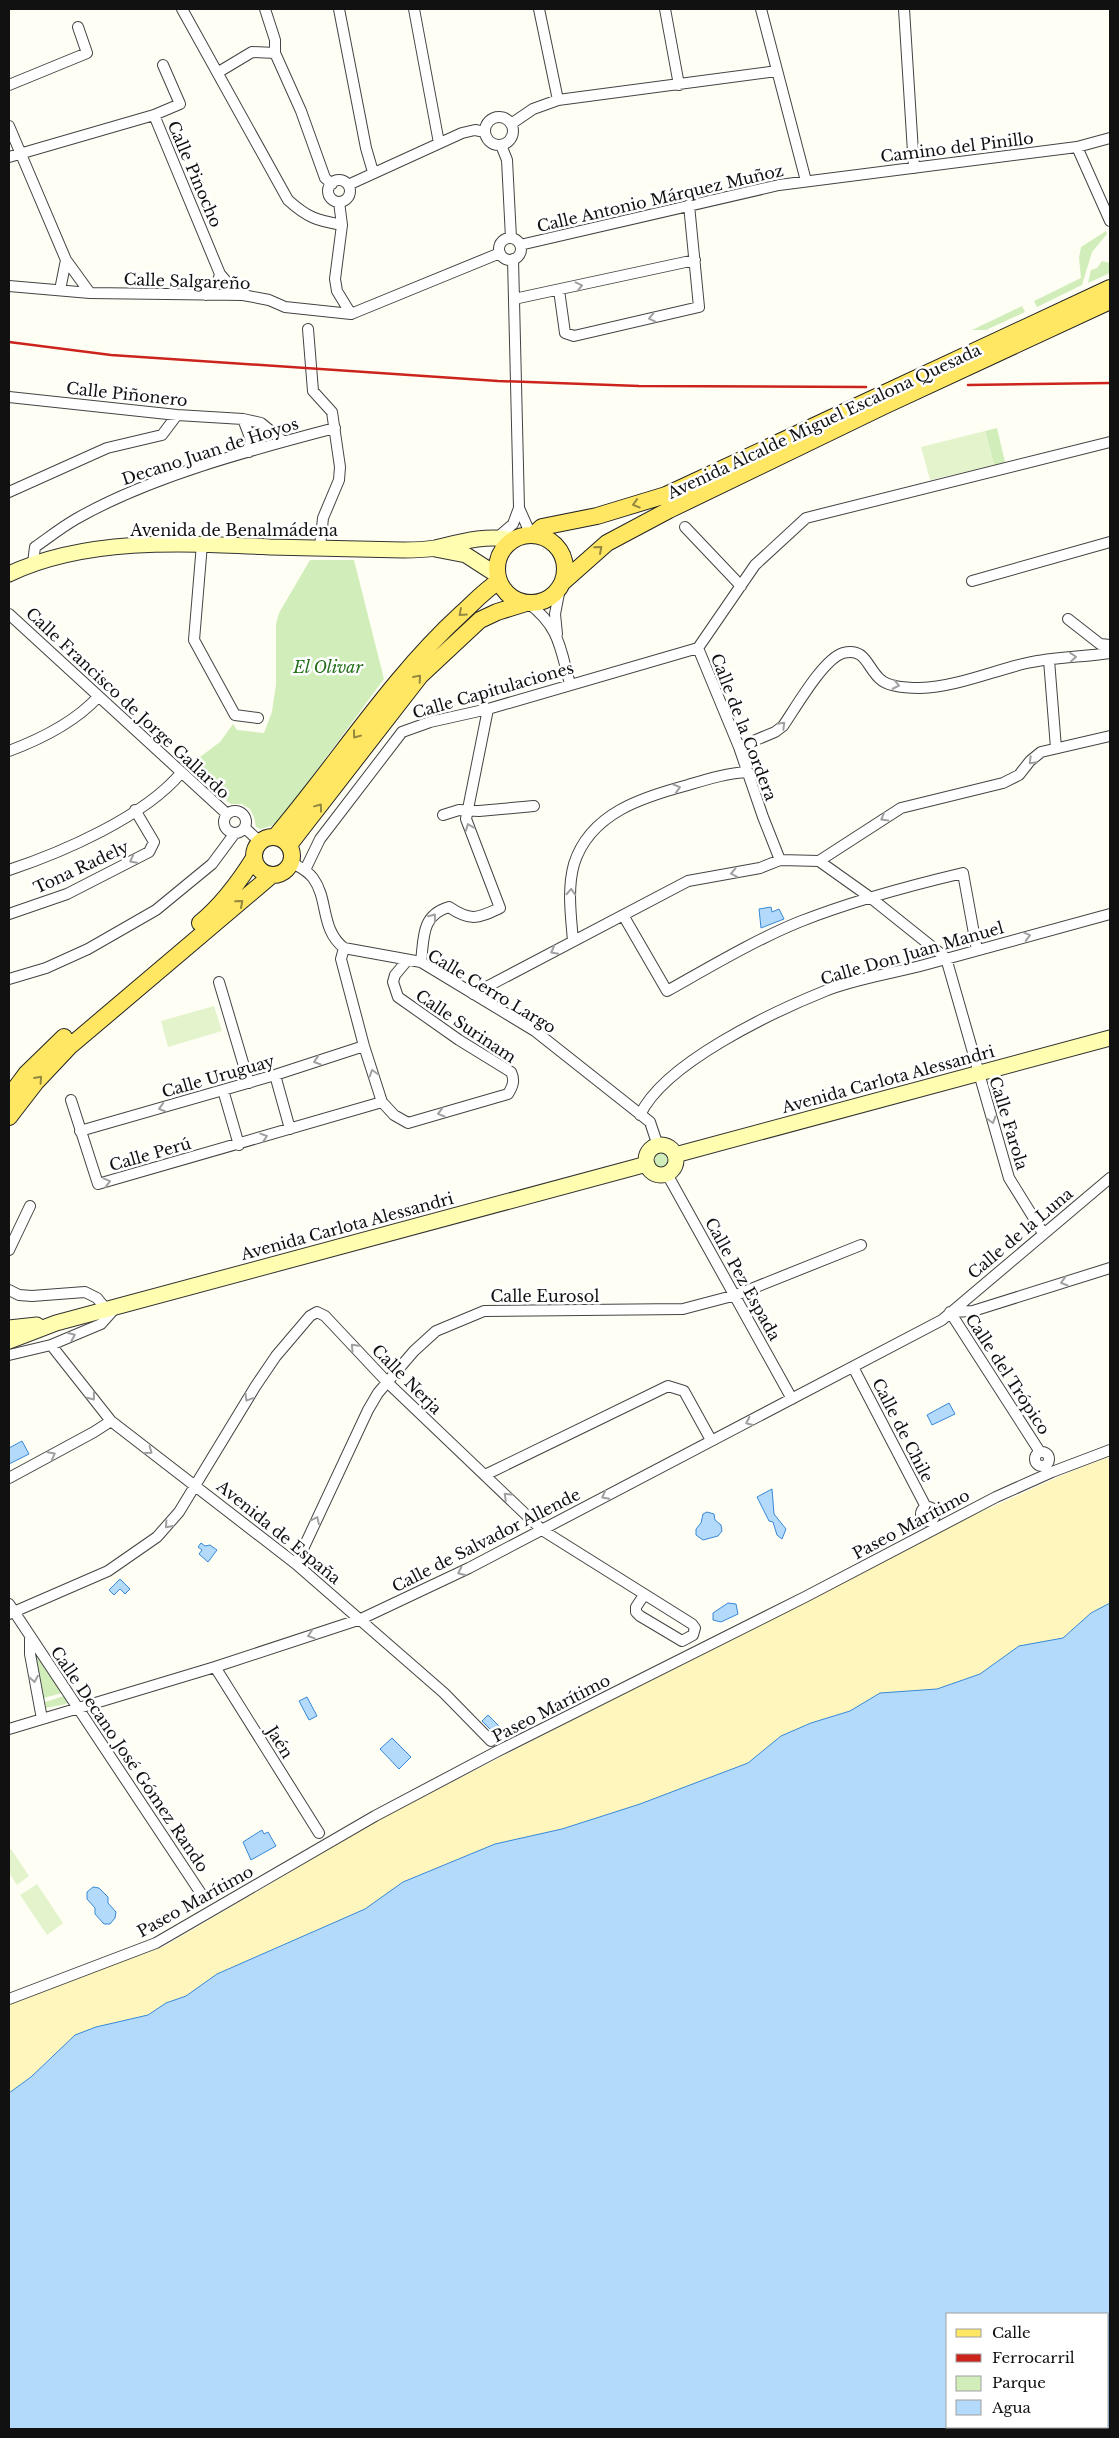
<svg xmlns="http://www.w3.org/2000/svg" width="1119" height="2438" font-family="'Libre Baskerville',serif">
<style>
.green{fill:#d0edba}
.sand{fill:#fef6bd}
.pitch{fill:#e3f4cc}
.water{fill:#b4dafb;stroke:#3688d7;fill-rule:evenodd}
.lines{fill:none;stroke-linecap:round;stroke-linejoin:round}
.street-casing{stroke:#444;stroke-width:12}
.secondary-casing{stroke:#333;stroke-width:17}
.primary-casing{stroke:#222;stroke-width:18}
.street{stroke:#fff;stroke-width:10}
.secondary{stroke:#fffdaf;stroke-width:15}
.primary{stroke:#ffe764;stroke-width:16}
.rail{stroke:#cc241d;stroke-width:2.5}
.oneway{stroke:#a0a0a0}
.oneway2{stroke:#94873f}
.labels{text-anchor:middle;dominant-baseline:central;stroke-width:5;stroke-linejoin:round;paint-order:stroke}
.street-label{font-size:16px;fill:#111;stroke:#fff}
.park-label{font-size:16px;font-style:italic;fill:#246f1a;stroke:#fff}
</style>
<rect width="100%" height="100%" fill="#fffef4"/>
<!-- green -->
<path class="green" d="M1106,231L1107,234L1092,252L1082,285L1037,307L1034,301L1081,278L1079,258L1081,247Z
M1102,261L1110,263V273L1088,283L1091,270L1097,268Z
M1022,306L1025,312L986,330H972Z
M997,428L1005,462L994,465L985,431Z
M310,560H354L384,679L280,820L271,826L260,829L256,827L254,817L250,809L242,804H231L227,801L224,793L192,763L220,742L233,724L237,730L264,733L272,712L276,684V624L279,613Z
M654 1161a8 8 0 1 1 16 0a8 8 0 1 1-16 0Z
M38,1657L62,1693L44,1698L36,1658Z
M64,1696L68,1702L66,1704L46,1708L45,1702Z"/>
<!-- sand -->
<path class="sand" d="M1110,1457V1603L1091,1613L1063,1638L1019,1646L980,1674L937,1689L880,1693L850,1711L811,1723L782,1736L748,1763L640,1804L562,1829L495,1844L403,1882L365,1909L217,1974L186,1996L166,2003L148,2015L96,2027L52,2056L31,2077L9,2093V2002L163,1947L384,1817L968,1517C1016,1498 1061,1473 1110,1457Z"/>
<!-- pitch -->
<path class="pitch" d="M985,431L994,465L930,480L921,447Z
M214,1006L222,1031L168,1047L161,1021Z
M11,1849L29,1876L17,1885L9,1873V1850Z
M37,1884L63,1923L47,1935L20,1895Z"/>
<!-- water -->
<path class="water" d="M771,907L772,912L779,909L784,919L761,928L759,909Z
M949,1403L955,1414L932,1425L927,1415Z
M22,1441L29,1454L9,1464V1448Z
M772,1489L774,1514L786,1529L782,1539L777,1535L773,1522L769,1521L757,1497Z
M707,1512L714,1514L715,1520L721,1525L722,1531L718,1536L703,1540L696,1535V1529L701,1523L703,1514Z
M201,1543L205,1546L210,1545L217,1550L208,1562L199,1554L202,1550L198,1547Z
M120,1579L130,1589L125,1594L120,1589L114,1595L109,1590Z
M728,1603L736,1604L738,1614L721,1622L713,1620V1613Z
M1110,1603V2429H9V2093L31,2077L75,2035L96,2027L148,2015L166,2003L186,1996L217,1974L365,1909L403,1882L495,1844L562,1829L640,1804L748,1763L781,1736L811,1723L850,1711L880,1693L937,1689L980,1674L1019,1646L1063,1638L1091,1613ZM948,2314H1108V2427H948Z
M307,1697L317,1716L309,1720L299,1701Z
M488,1715L503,1730L497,1736L482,1721Z
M392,1738L411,1757L399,1769L380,1749Z
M262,1830L264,1834L268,1832L276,1846L251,1860L243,1842Z
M93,1887L99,1888L108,1897V1903L116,1912L115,1918L110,1924H104L95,1914V1908L87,1899V1892Z"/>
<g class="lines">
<defs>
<path id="street" d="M182,9L288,200C308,218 316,220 342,225
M265,9L275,40V53L301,111L325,178L332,184
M339,9L366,148L373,172
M414,9L439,143
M539,9L558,100
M665,9L679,85
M761,9L806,181
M904,9L914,168
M222,70L252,52L275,53
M9,85L87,53L78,27
M154,115L220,274L232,288L243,295
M485 131a14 14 0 1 1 28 0a14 14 0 1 1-28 0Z
M511,124L533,109L558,100L777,71
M9,126L66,260L90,293
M501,145L507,160L511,238
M1077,147L1110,221
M9,157L154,115L180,104L163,65
M328 191a11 11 0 1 1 22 0a11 11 0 1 1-22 0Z
M348,185L462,133L475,130L485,132
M339,202L342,225L335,279L337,291L351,314
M499 249a11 11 0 1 1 22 0a11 11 0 1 1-22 0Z
M520,245L779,185L1077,147L1110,138
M9,286L90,293L243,295L269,300L285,307L351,314L500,253
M60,290L66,260
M559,290L565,333L574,336L699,307L689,205
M206,295L218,281L220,274
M514,299L695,260
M308,329L313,391L332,412L340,467L339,480L323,518L320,547
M9,397L177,415L243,419L261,423L283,441
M243,419L251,440L249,452
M9,492L107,448L162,435L177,415
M519,508L531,535
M685,527L741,586
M498,537L513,524L519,508L513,259
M202,544L194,640L235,715L258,718
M33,563L35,547C48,538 62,527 76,519C151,476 251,450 335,428
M972,581L1110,542
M528,603C560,627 560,648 570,684
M9,614L227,814
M1068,619L1100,644L1110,645
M557,634L555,614L560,588
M698,648L739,747L763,817L780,860L819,861L871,898L946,958L1009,1178L1043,1233
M698,648L755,565L806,518L1110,442
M1049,660L1056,748
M739,747L775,732L783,726C795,709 823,659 843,653C866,647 867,668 880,679C888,687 908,688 920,688C956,687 992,671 1027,663C1054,657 1083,657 1110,653
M9,751C41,739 75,722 98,697
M224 822a11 11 0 1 1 22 0a11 11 0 1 1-22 0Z
M443,815L459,810L479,811L534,806
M245,828L260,842
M819,861L901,808L1003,783L1019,775L1030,761L1041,752L1110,736
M291,862C299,867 307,870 313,878C329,900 320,929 344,948L421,962L535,1031L650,1122L658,1146
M9,870C63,852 144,817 181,773
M305,870L320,839L402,732L430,722L488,709L698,648
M9,914L67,894L149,852L154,842L135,810
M623,915L667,991C708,968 755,940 799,922C852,901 908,886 963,873L977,950
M573,941C571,916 567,889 574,864C590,813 643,797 688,785C708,779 727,773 748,772
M344,948L341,959L364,1046L382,1102L394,1115L408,1123L508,1094C513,1086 515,1080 511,1072L459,1040L398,997L393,982L395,975L405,963L404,959
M421,962C424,938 421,915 449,907C471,922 478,918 500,908L466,819L488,709
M9,979L46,968L88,949L156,910L212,864L235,833
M219,982L249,1083
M473,994L688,881L760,868L780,860
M275,1075L290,1129
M223,1090L239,1145
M71,1100L98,1184L382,1102
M640,1115C664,1063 773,1012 825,991C854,979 894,973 924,965C986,948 1048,931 1110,914
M80,1131L275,1075L364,1046
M667,1174L792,1399
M9,1250L30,1206
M9,1290L19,1295L32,1296L85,1292L97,1298L106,1309
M950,1312L973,1311L1110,1268
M950,1312L1040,1452
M51,1345L111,1421L296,1564L444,1693L491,1741
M9,1355L51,1345L101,1324L117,1306
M853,1367L926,1507
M1035 1459a7 7 0 1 1 14 0a7 7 0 1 1-14 0Z
M485,1475L668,1386L684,1391L711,1440
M9,1478L94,1432L111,1421
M921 1514a7 7 0 1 1 14 0a7 7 0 1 1-14 0Z
M296,1564L368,1410L378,1393L414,1351L436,1331L484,1311L683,1309L736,1295L861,1245
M9,1604L204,1898
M9,1614L108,1571L157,1537L179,1512L255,1387L276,1356L310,1316L317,1312L325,1316L387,1382L542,1530L692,1624L695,1628L693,1635L682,1641L640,1616L636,1612V1607L644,1595
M30,1638V1654L42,1719
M215,1667L319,1833
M9,1729L215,1667L361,1619L469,1568L942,1320L1110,1178
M9,1999L156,1943L375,1816L496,1752L805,1597L996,1497L1052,1472L1110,1450"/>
<path id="secondary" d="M435,549L466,555L497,575
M9,574C87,537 185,543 270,547C314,548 358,549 403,550C413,550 424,550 435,548C460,542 487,534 513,540
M646 1160a15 15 0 1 1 30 0a15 15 0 1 1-30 0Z
M675,1155L1110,1038
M9,1328L37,1325
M9,1341L56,1323L647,1164"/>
<path id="primary" d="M497 569a34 34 0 1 1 68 0a34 34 0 1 1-68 0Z
M533,535L542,527L597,516L666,495L1110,288
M563,582L607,543L669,510L884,406L1110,301
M254 856a19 19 0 1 1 38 0a19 19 0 1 1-38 0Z
M275,837C338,763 390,679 461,614C474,602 485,590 499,581
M289,845L420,676L480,620L497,612L526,603
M200,923C222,905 239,882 254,858
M9,1097L26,1074L64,1037
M9,1117L36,1082L69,1047L272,875"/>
</defs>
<!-- street casing -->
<use href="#street" class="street-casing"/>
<!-- secondary casing -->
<use href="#secondary" class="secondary-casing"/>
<!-- primary casing -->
<use href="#primary" class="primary-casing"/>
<!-- street -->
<use href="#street" class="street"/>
<!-- secondary -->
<use href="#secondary" class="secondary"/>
<!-- primary -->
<use href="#primary" class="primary"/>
<!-- rail -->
<path class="rail" d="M9,342L111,355L498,381L639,386L866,387
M968,385L1110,383"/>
</g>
<!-- one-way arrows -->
<defs><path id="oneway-chevron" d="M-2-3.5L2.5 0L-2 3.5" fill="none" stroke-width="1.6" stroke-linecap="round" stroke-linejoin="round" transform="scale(1.25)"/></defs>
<g class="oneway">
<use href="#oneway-chevron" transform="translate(579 286) rotate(-13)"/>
<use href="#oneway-chevron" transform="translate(652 318) rotate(167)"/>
<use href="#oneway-chevron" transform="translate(1073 657) rotate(-5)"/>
<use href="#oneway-chevron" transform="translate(896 685) rotate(12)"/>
<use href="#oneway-chevron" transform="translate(782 725) rotate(-45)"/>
<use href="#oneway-chevron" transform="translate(1032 761) rotate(135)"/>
<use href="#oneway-chevron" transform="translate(677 788) rotate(-16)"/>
<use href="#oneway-chevron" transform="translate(884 818) rotate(150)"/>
<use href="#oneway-chevron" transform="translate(469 827) rotate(-111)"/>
<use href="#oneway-chevron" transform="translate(133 860) rotate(153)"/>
<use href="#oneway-chevron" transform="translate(734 873) rotate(169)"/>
<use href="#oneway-chevron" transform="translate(571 892) rotate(-87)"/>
<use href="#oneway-chevron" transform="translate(433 917) rotate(-51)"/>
<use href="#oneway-chevron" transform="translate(1027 936) rotate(-15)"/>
<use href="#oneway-chevron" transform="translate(554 951) rotate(152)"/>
<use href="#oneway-chevron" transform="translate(317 1061) rotate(162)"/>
<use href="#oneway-chevron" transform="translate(373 1073) rotate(-108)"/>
<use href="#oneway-chevron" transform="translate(162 1108) rotate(164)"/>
<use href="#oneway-chevron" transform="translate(441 1113) rotate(164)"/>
<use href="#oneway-chevron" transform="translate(992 1120) rotate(74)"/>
<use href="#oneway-chevron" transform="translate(264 1137) rotate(-18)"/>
<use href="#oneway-chevron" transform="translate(107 1182) rotate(-15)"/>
<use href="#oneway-chevron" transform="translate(1064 1282) rotate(163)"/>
<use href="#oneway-chevron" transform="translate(72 1336) rotate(-23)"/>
<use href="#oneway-chevron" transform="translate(354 1347) rotate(-134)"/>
<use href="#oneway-chevron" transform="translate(92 1397) rotate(52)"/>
<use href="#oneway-chevron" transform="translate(248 1398) rotate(121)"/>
<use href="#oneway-chevron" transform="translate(749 1422) rotate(155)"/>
<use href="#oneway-chevron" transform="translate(149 1451) rotate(36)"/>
<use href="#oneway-chevron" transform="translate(52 1455) rotate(-28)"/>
<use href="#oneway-chevron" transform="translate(507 1496) rotate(-136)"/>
<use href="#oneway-chevron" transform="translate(605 1496) rotate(152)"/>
<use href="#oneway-chevron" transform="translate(316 1520) rotate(-65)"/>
<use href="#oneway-chevron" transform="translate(168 1525) rotate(132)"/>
<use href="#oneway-chevron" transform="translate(461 1572) rotate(155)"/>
<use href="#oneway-chevron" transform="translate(311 1635) rotate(162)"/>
<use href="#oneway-chevron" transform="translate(34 1679) rotate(80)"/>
</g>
<g class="oneway2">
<use href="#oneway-chevron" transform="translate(636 504) rotate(163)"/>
<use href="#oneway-chevron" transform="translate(599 549) rotate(-41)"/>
<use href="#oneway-chevron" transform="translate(462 613) rotate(138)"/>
<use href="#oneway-chevron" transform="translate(418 678) rotate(-49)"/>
<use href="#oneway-chevron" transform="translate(356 735) rotate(127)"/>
<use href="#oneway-chevron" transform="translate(319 807) rotate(-53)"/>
<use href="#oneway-chevron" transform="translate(240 903) rotate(-41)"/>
<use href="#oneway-chevron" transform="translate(39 1079) rotate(-48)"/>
</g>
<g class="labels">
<!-- street labels -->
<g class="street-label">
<text transform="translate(957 147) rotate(-7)">Camino del Pinillo</text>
<text transform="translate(195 174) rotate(67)">Calle Pinocho</text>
<text transform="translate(660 198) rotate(-13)">Calle Antonio Márquez Muñoz</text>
<text transform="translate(187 281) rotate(2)">Calle Salgareño</text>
<text transform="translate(127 394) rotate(6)">Calle Piñonero</text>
<text transform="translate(824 421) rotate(-25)">Avenida Alcalde Miguel Escalona Quesada</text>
<text transform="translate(210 451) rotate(-18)">Decano Juan de Hoyos</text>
<text x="234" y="530">Avenida de Benalmádena</text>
<text transform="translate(493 690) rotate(-16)">Calle Capitulaciones</text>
<text transform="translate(128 703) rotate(43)">Calle Francisco de Jorge Gallardo</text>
<text transform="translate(744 727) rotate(69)">Calle de la Cordera</text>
<text transform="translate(81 867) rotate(-25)">Tona Radely</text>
<text transform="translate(912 953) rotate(-16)">Calle Don Juan Manuel</text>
<text transform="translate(492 991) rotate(31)">Calle Cerro Largo</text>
<text transform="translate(466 1026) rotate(34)">Calle Surinam</text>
<text transform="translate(218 1076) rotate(-16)">Calle Uruguay</text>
<text transform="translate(888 1079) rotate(-15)">Avenida Carlota Alessandri</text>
<text transform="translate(1009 1123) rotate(73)">Calle Farola</text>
<text transform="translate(150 1154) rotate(-16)">Calle Perú</text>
<text transform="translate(347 1226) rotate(-15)">Avenida Carlota Alessandri</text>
<text transform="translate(1020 1233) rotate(-40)">Calle de la Luna</text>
<text transform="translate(743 1279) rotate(61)">Calle Pez Espada</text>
<text x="545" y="1296">Calle Eurosol</text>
<text transform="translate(1008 1374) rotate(57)">Calle del Trópico</text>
<text transform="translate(407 1379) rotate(45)">Calle Nerja</text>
<text transform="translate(903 1430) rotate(63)">Calle de Chile</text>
<text transform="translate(911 1524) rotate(-28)">Paseo Marítimo</text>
<text transform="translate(279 1532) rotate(39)">Avenida de España</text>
<text transform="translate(486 1540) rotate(-27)">Calle de Salvador Allende</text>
<text transform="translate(551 1708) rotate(-27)">Paseo Marítimo</text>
<text transform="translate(280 1742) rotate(58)">Jaén</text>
<text transform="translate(130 1759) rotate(56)">Calle Decano José Gómez Rando</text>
<text transform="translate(195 1901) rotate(-29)">Paseo Marítimo</text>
</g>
<!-- park labels -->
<g class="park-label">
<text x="328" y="667">El Olivar</text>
</g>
</g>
<!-- border -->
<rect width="1119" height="2438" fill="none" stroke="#111111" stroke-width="20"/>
<!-- legend -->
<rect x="946" y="2313" width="162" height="115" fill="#ffffff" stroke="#a0a0a0"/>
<rect x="956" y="2329" width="25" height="8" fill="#ffe764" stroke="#a0a0a0"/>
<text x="992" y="2338" font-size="15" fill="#111111">Calle</text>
<rect x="956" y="2354" width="25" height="8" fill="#cc241d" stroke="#a0a0a0"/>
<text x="992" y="2363" font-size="15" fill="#111111">Ferrocarril</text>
<rect x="956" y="2376" width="25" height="15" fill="#d0edba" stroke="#a0a0a0"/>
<text x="992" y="2388" font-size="15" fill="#111111">Parque</text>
<rect x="956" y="2400" width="25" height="15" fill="#b4dafb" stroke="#a0a0a0"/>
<text x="992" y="2413" font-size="15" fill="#111111">Agua</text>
</svg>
